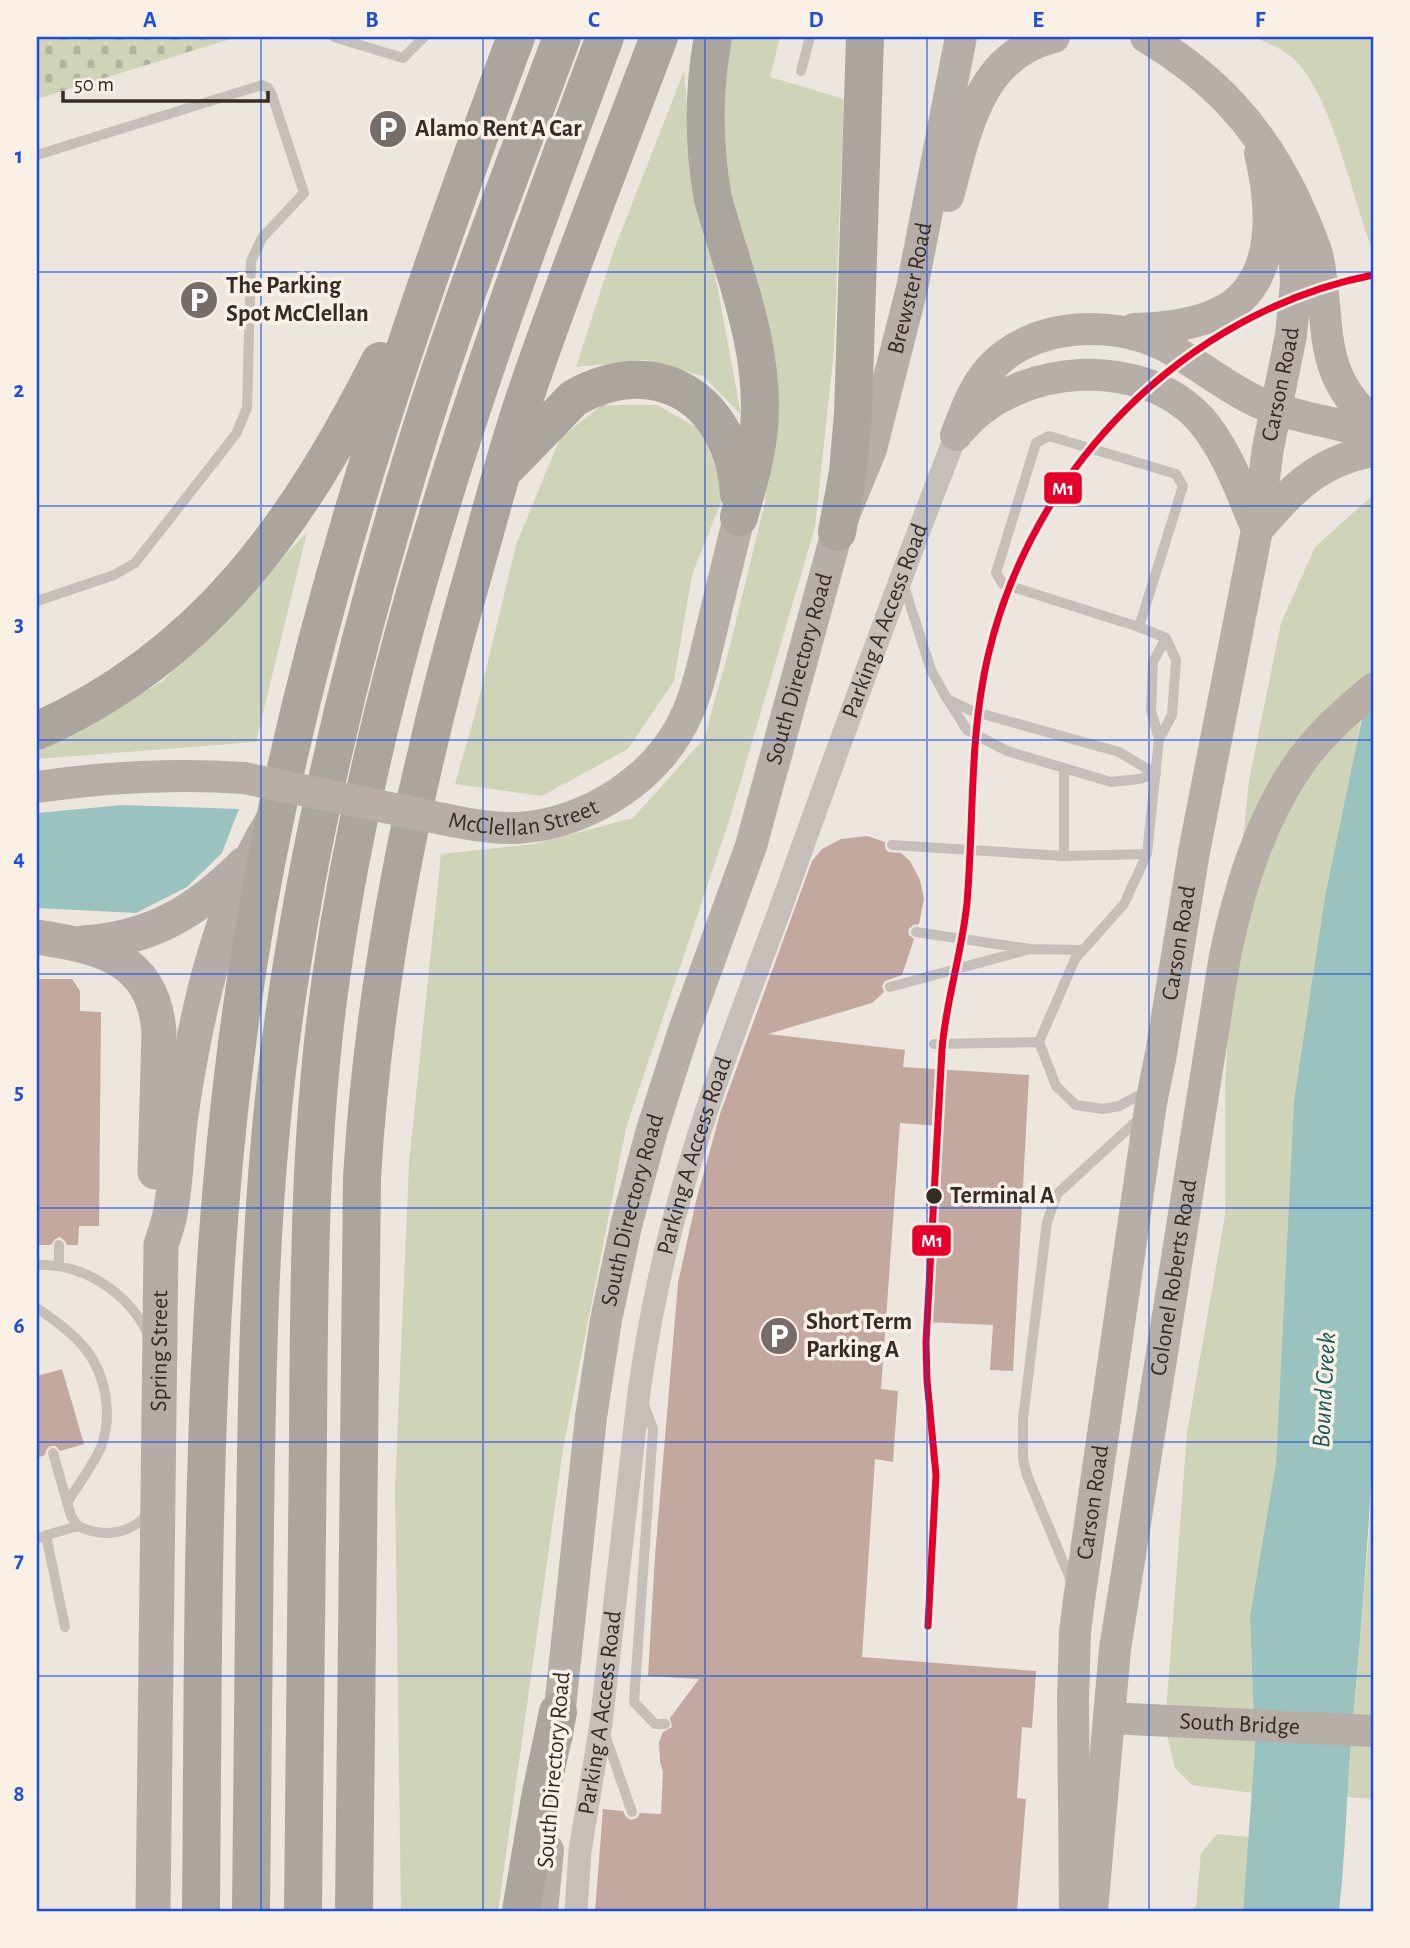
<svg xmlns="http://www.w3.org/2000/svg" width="1410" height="1948" font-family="'Alegreya Sans',sans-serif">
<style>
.green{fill:#cfd3b8}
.cemetery{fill:url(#cemetery-stones)}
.water{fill:#9ac2bf}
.building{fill:#c2a89f}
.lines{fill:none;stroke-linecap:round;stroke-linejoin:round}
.lane{stroke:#c6beb8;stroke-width:10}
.street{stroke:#c6beb8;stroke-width:23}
.secondary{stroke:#b7aea8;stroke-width:32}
.primary{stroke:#b5aca7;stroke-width:35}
.highway{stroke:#aca59e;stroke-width:38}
.secondary-bridge{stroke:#b7aea8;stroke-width:32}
.metro-1-casing{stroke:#fbf0e6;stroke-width:12}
.metro-1{stroke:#e4002b;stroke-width:7}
.grid{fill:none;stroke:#1d4ed8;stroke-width:2;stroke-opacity:0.55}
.stop-dot{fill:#372b26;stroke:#fbf0e6;stroke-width:2.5}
.labels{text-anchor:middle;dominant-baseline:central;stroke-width:7;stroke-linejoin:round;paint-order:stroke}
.poi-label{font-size:24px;font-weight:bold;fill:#372b26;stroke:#fbf0e6;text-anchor:start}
.street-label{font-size:24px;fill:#372b26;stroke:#fbf0e6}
.stop-label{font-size:24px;font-weight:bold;fill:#372b26;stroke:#fbf0e6;text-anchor:start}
.water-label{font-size:26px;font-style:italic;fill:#195b5b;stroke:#fbf0e6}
.line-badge{stroke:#fbf0e6;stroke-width:2.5}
.badge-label{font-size:19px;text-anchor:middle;font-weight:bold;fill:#fff}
.neatline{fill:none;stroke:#1d4ed8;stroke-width:2.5}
.grid-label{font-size:23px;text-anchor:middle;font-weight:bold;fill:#1d4ed8}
</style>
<defs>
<pattern id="cemetery-stones" width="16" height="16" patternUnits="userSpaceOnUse" patternTransform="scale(1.75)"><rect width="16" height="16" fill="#cfd3b8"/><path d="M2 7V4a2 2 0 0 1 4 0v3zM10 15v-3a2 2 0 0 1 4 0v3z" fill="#b2b59e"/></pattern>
</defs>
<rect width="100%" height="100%" fill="#ede6df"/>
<!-- green -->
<path class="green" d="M728,37H780L770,77L844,99L834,350L815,527L729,821L626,1128L563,1449L498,1911H401L395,1488L409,1163L441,854L534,844L633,818L704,739L730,646L765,502L776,361L720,170Z
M1254,37H1373V251C1352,200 1331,86 1288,54C1278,47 1265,42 1254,37Z
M684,71L689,132L741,415L703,376L645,360L576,367L614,250Z
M602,405H657L703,431L724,495L692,575L674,681L628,749L542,796L455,784L477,707L516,545L560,438Z
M1373,495V665L1366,689L1294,1101L1276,1463L1250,1616L1255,1749L1253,1793L1192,1785L1175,1768L1165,1726L1187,1433L1225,1215V1089L1233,933L1249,781L1281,623L1315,547Z
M307,532L256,742L37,759V752L163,681Z
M1373,1437V1799L1347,1797L1369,1534Z
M1217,1834L1249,1837L1243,1911H1190L1196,1906L1201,1853Z"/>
<!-- cemetery -->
<path class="cemetery" d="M37,37H237L37,99Z"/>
<!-- water -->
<path class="water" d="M1373,665V1437C1369,1544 1359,1650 1350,1757C1346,1808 1345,1860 1339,1911H1243L1255,1749L1250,1616L1276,1463L1294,1101L1325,897Z
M123,805L239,809L222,853L187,887L136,913L37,908V813Z"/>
<!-- building -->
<path class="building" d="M867,836L885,842V848L888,852L901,853L910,861L920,880L924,899L919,924L913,925L908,930L909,935L914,939L902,975L885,981L882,986L884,992L872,1003L768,1034L905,1050L903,1067L1029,1075L1013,1371L990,1370L993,1325L927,1322L939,1126L900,1123L881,1389L898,1391L893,1462L875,1459L862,1657L1036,1671L1032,1728L1022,1727L1017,1798L1026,1799L1017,1911H595L603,1809L623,1811L626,1817L631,1820L637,1818L640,1813L661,1814L663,1772L660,1762L659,1742L663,1732L672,1727L670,1718L699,1679L648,1676L655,1556L678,1283L696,1201L720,1114L812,861L822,849L841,839Z
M37,979H72L80,991V1011L101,1012L99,1226H79L78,1245H67L65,1241L60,1237L55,1239L51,1245H37Z
M62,1369L84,1444L60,1451L56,1446H50L46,1450L45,1455L37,1458V1376Z"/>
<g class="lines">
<!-- lane -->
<path class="lane" d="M334,37L403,58L424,37
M801,71L810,37
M37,155L262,85L268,88L272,95L304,193L262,238L251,261L247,408L236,434L135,563L114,575L37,601
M903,583L931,670L947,699L972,711L1119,752L1156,774
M1139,627L1183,486L1176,474L1049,436L1036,443L996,573L1003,584L1139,627L1166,638
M948,700L967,730L1007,751L1111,782L1139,779L1156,774
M892,845L1064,856L1147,854
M1064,856V768
M1030,949L1083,950
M890,987L1030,949L916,932
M934,1044L1039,1042
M1147,1091L1119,1106L1103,1109L1076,1105L1056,1086L1039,1042L1075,959L1124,904L1147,854L1159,739L1172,715L1176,660L1166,638L1153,662L1151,710L1159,739
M59,1245V1265
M37,1265C84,1263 129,1293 149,1336
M37,1308C74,1334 99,1352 106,1399C108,1415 107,1432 101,1447C92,1467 78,1485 67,1503
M643,1402L653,1429L634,1702L655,1724H665
M53,1453L71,1516L78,1526
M46,1535L65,1627
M37,1538L78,1526C103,1538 129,1535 149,1513
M1072,1583L1027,1475L1023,1459V1419L1047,1222L1057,1194L1141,1117
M604,1732L632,1812"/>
<!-- street -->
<path class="street" id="s1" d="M576,1911L580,1851L601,1724L639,1392C649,1321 664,1249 685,1180C712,1086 749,994 783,901C839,745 895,590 956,435"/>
<!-- secondary -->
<g class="secondary">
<path d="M1146,37C1215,78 1260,127 1295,200C1303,218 1311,235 1317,254C1332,321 1314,372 1373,422"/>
<path d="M948,196C966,132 978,55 1054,37"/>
<path d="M1134,329C1166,328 1199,325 1228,308C1279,276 1272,203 1260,153"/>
<path d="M962,428C1018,363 1142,354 1201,420C1227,450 1241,492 1257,529"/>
<path d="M956,435C965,412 973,388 990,369C1031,323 1110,319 1163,345C1197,362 1225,388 1260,403C1296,418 1336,422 1373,434"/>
<path d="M1257,530C1292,489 1318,461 1373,451"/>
<path d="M37,787C106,777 174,773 244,778"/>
<path id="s2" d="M443,819C468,824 492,829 518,828C588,823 658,779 687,714C699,688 704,659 711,632C720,593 730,555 739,517"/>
<path id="s3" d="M1109,1718L1373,1731"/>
<path id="s4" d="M557,1736L591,1417L606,1320L626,1226L652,1130L683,1033L751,846L837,532L871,449L912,288L961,37"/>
<path d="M542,1911L548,1850"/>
<path id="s5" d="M1075,1911L1073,1698L1075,1632L1079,1600L1151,1103L1161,1054L1194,852L1257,530L1268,448L1291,335L1296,282L1291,192"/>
<path id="s6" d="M1092,1911L1115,1649L1225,956C1238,893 1258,825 1295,770C1315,739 1344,713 1373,689"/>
</g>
<!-- primary -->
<g class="primary">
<path d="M37,937C100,947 153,957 159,1032L155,1172"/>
<path d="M83,943C151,939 197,911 244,864"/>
<path id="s7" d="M153,1911L161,1245C164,1235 168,1225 170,1214C177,1180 176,1143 182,1108C197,1009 219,910 271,823"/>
</g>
<!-- highway -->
<path class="highway" d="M713,37C703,92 703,144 713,199C734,274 766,350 759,428C756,459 747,488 739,517
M508,466L574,398C658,350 733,401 739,494
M837,532L848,472L853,414L865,37
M37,731C207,655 298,522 380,361
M201,1911C204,1594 199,1275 249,960C300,640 403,339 516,37
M251,1911C252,1783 254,1654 255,1526C257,1356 260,1185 284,1017C312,819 360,626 419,436C461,301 513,169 562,37
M303,1911C305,1754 306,1597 308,1439C309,1285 309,1131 331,978C377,653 491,343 605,37
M354,1911L362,1178C374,971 417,770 474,571C491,512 506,452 526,394C567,274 614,156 659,37
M521,1911L540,1798L558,1712"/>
<!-- secondary-bridge -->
<path class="secondary-bridge" d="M244,778L443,819"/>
<defs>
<path id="metro-1" d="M928,1626L936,1475L927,1380L926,1342L942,1049C946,1000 962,953 967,903C974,821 969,737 988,656C1031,470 1184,312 1373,275"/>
</defs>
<!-- metro-1 casing -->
<use href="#metro-1" class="metro-1-casing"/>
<!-- metro-1 -->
<use href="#metro-1" class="metro-1"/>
</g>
<!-- grid -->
<path class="grid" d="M261,37V1911M483,37V1911M705,37V1911M927,37V1911M1149,37V1911M37,272H1373M37,506H1373M37,740H1373M37,974H1373M37,1208H1373M37,1442H1373M37,1676H1373"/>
<!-- icons -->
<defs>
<symbol id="parking-disc" viewBox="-11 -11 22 22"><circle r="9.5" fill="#776c67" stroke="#fbf0e6"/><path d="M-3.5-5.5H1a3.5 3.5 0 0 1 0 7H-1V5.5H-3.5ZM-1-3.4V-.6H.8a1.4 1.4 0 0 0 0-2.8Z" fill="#fff"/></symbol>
</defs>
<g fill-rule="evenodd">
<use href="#parking-disc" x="366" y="107" width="44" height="44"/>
<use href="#parking-disc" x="177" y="278" width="44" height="44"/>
<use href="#parking-disc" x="757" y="1314" width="44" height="44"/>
</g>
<!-- markers -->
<circle class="stop-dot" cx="934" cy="1196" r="9"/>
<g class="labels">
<!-- poi labels -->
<g class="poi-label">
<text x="415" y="129">Alamo Rent A Car</text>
<text x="226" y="286">The Parking<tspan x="226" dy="28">Spot McClellan</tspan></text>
<text x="806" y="1322">Short Term<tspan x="806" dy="28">Parking A</tspan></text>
</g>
<!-- street labels -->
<g class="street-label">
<text stroke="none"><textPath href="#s4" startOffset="1496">Brewster Road</textPath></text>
<text stroke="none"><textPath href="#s5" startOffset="1544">Carson Road</textPath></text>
<text stroke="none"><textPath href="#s1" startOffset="1334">Parking A Access Road</textPath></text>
<text stroke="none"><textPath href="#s4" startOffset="1099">South Directory Road</textPath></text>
<text stroke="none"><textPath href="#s2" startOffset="82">McClellan Street</textPath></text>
<text stroke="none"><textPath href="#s5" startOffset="976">Carson Road</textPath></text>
<text stroke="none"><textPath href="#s1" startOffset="766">Parking A Access Road</textPath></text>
<text stroke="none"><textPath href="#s4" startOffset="532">South Directory Road</textPath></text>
<text stroke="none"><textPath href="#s6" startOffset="639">Colonel Roberts Road</textPath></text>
<text stroke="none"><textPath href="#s7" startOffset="560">Spring Street</textPath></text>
<text stroke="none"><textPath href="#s5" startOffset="410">Carson Road</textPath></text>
<text stroke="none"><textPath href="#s1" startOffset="200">Parking A Access Road</textPath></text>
<text stroke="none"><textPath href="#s3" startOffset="131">South Bridge</textPath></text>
<text transform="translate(554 1770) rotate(-85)">South Directory Road</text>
</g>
<!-- stop labels -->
<g class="stop-label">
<text x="950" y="1196">Terminal A</text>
</g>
<!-- water labels -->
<g class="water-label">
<text transform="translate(1324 1390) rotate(-87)">Bound Creek</text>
</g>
</g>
<g class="line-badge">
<rect x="1043" y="471" width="40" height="34" rx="7" fill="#e4002b"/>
<rect x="911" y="1224" width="41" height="33" rx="7" fill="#e4002b"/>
</g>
<g class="badge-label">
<text x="1063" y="495">M1</text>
<text x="932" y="1247">M1</text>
</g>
<!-- border -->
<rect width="1410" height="1948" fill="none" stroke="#fbf0e6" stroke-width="77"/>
<!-- scale -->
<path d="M63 91v10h205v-10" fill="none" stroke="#372b26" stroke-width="3.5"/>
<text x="74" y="91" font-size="21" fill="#372b26" stroke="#fbf0e6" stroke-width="5" paint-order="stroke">50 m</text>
<rect x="38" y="38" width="1334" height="1872" class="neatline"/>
<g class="grid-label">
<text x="150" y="27">A</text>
<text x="372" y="27">B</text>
<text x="594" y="27">C</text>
<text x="816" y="27">D</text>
<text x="1038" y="27">E</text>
<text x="1260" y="27">F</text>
<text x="19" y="163">1</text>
<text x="19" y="397">2</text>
<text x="19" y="631">3</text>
<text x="19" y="865">4</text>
<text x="19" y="1099">5</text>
<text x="19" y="1333">6</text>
<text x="19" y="1567">7</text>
<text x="19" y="1801">8</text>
</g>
</svg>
